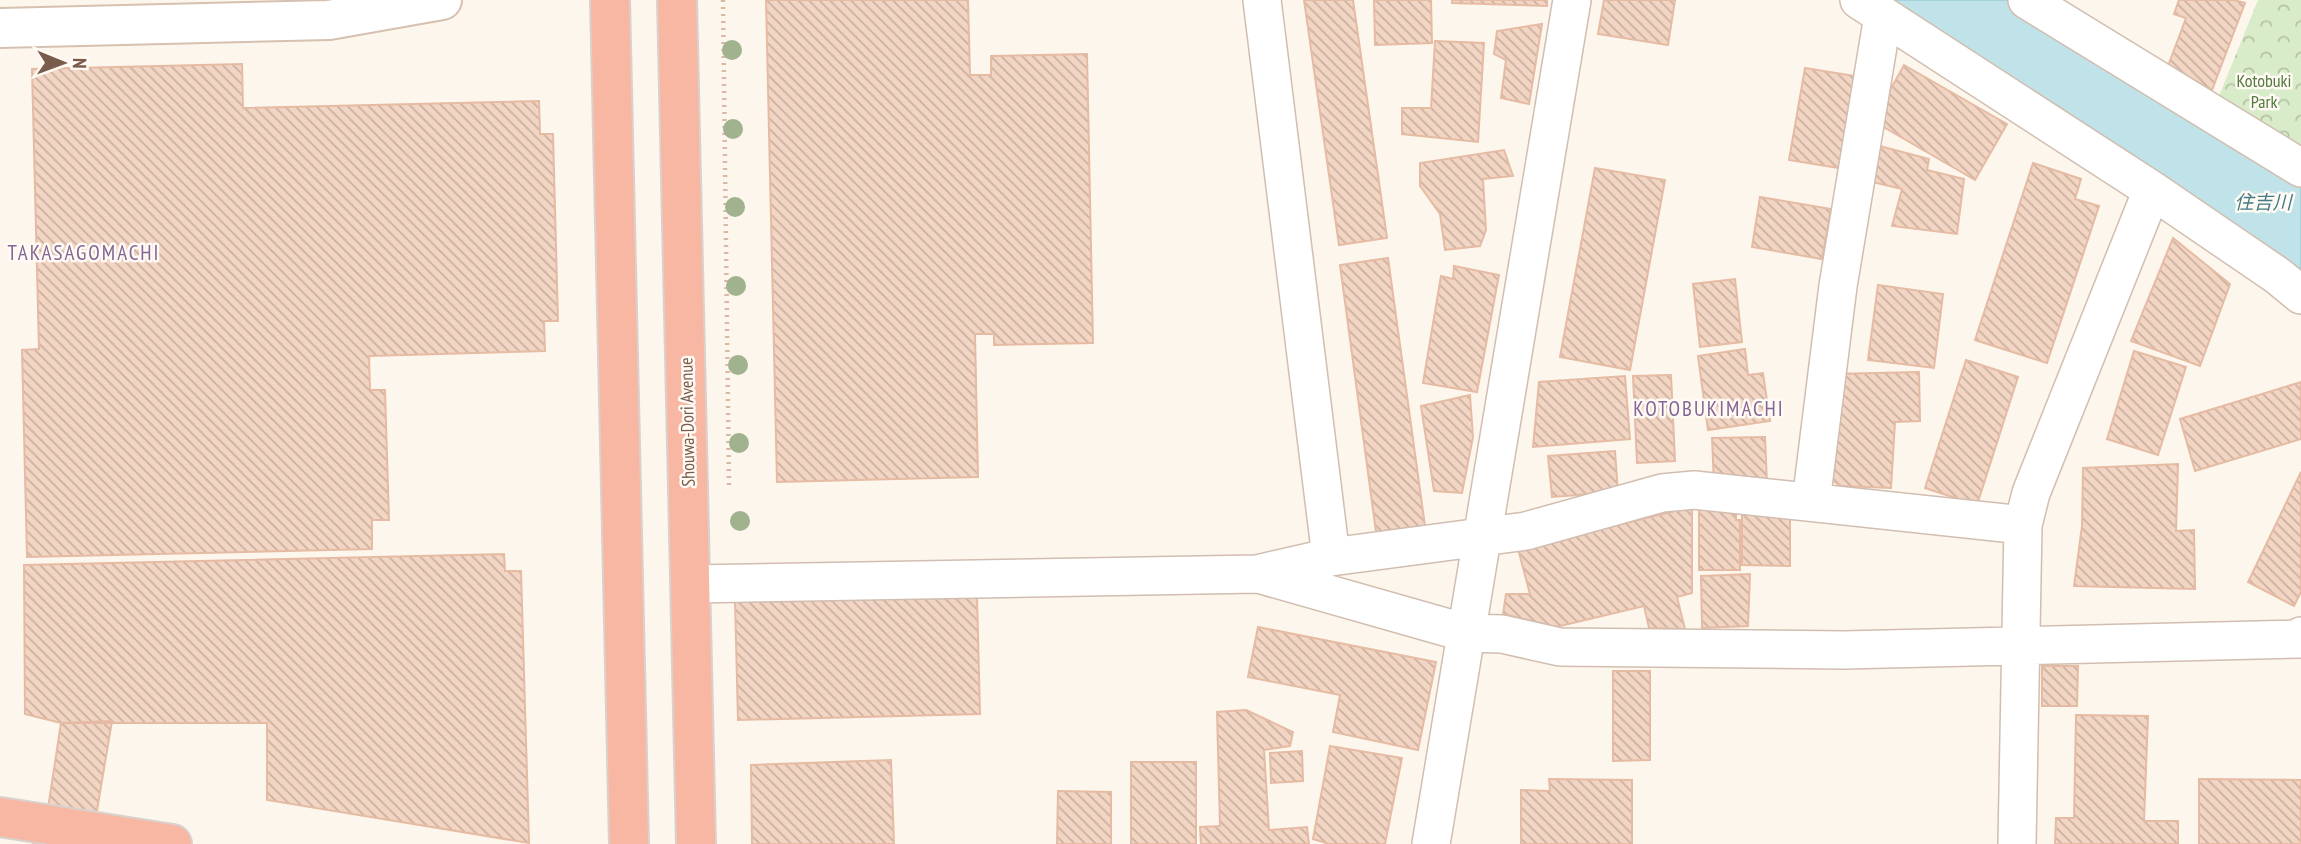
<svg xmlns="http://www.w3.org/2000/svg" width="2301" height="844" font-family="'PT Sans Narrow','Noto Sans JP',sans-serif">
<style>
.park{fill:url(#park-crowns)}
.water{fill:#bfe3e8;stroke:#a5d3da;stroke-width:2}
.building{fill:url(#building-back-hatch);stroke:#e6bba3;stroke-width:2}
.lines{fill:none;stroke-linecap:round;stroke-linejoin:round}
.street-casing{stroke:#d1beb0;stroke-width:40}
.secondary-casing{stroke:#d6c0b0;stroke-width:42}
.highway-casing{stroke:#dad1cd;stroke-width:42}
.path{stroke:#d9b8a5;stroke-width:4.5;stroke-dasharray:2 5;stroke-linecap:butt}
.street{stroke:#fff;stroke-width:37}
.secondary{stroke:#fff;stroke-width:38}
.highway{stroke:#f7b7a3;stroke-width:38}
.tree{fill:#a0b28e}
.labels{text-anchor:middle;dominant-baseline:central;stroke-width:5;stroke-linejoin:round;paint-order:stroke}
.park-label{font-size:18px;fill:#537a41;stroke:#fffaf3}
.street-label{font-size:18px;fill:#7a5c4d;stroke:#fffaf3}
.water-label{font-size:19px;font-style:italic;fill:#437c86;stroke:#fffaf3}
.quarter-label{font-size:21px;letter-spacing:2px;fill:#846695;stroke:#fffaf3}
</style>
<defs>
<pattern id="park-crowns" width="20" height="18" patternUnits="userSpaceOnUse" patternTransform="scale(1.75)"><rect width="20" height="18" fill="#d8ecc9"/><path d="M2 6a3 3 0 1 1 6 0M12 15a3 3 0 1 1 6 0" fill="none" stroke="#b4c2a5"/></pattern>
<pattern id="building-back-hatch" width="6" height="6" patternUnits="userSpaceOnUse" patternTransform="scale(1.75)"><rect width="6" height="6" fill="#f3d5c3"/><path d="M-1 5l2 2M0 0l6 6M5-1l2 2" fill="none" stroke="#cab0a1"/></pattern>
</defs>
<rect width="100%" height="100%" fill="#fdf6ec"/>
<!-- park -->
<path class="park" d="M2258,0H2301V155L2215,106Z"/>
<!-- water -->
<path class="water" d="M1882,0H2008L2301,182V271Z"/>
<!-- building -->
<path class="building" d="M766,0H968L970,75H991V56L1087,54L1093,343L994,345V334H975L978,477L777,482Z
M1304,0H1353L1387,238L1339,245Z
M1374,0H1431L1432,43L1375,45Z
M1452,0H1547V6L1452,3Z
M1604,0H1675L1668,45L1598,34Z
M2179,0H2234L2245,3L2212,90L2168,66L2186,18L2174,14Z
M1542,24L1529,104L1501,98L1506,60L1494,54L1497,31Z
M1435,41L1484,43L1478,142L1402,134V108H1431Z
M242,64L243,108L539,101L540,134H553L558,321H544L545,351L369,356L370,390H385L389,520H372V549L27,557L22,350L39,349L32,69Z
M1904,65L2007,124L1975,180L1873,121Z
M1805,68L1855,76L1839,168L1789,160Z
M1872,144L1929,159L1927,170L1964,179L1957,234L1892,226L1902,189L1864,180Z
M1504,150L1513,176L1483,179L1486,230L1480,246L1445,250L1440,214L1420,186V163Z
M2033,163L2081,179L2075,199L2099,206L2047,363L1975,340Z
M1595,168L1665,180L1630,370L1560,357Z
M1760,197L1831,209L1822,259L1752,247Z
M2173,238L2230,284L2200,366L2131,341Z
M1388,258L1425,526L1376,532L1340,265Z
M1454,266L1499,275L1477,392L1423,383L1441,276L1453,279Z
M1735,279L1742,342L1700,347L1693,284Z
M1878,285L1943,294L1934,368L1868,360Z
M1745,349L1748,375L1763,373L1770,421L1708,430L1698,356Z
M2134,351L2186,367L2158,455L2107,439Z
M1966,360L2018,377L1977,505L1925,488Z
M1919,372L1920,421L1895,422L1891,488L1840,486L1824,473L1834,374Z
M1671,375L1675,461L1637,463L1633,376Z
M1625,376L1630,439L1533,447L1539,382Z
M2301,382V439L2195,471L2180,419Z
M1470,395L1473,437L1462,493L1434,491L1421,406Z
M1765,437L1767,483L1714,485L1712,438Z
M1615,451L1618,492L1552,497L1548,456Z
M2178,464L2176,531L2194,530L2195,589L2074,586L2082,526L2083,468Z
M2301,472V592L2294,606L2248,582Z
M1692,507V593L1677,597L1685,629L1649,628L1644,606L1556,627L1503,614L1506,594H1530L1518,549Z
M1699,508H1736V520H1740V570H1699Z
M1742,515H1790V566L1742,565Z
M504,554L505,571H521L529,843L267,800V723H61L25,714L24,565Z
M1750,574L1748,626L1702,628L1701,576Z
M977,596L980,714L738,720L735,602Z
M1258,627L1436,662L1418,750L1333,732L1340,695L1248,677Z
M2042,666H2078L2077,706H2042Z
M1613,671H1650V760L1613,761Z
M1246,710L1293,732L1290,746L1264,750L1269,830L1307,827L1309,844H1201L1200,827L1220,826L1217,712Z
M2076,715L2148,716L2144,821H2178V844H2055L2056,818H2074Z
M112,721L92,840L94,844H33L45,828L61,723Z
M1330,746L1402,758L1385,844H1329L1313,839Z
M1302,751L1303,781L1271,783L1270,753Z
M891,760L894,844H752L751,765Z
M1131,762H1196V844H1131Z
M1549,779L1632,780V844H1521V790L1550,791Z
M2199,779L2301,780V844H2199Z
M1058,791L1111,792V844H1057Z"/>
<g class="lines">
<defs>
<path id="street" d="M1262,0L1331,557
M1859,0L2152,190L2278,276L2301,295
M2027,0L2301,168
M1811,502L1838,286L1883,16
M1262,575L1466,633L1502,634L1560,647L1844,650L2300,639L2301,636
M690,584L1257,574L1331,557L1526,531L1662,493L1694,490L2023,525
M1431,844L1572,0
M2017,844L2023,525L2031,493L2152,190"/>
<path id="secondary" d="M0,28L329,20L442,0"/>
<path id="highway" d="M610,0L629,844
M677,0L696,844
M0,817L172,844"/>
</defs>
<!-- street casing -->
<use href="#street" class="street-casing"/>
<!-- secondary casing -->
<use href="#secondary" class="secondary-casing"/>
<!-- highway casing -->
<use href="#highway" class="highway-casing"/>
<!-- path -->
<path class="path" d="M723,0L729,486"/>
<!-- street -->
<use href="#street" class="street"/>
<!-- secondary -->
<use href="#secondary" class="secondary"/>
<!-- highway -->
<use href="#highway" class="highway"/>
</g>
<!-- trees -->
<g class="tree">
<circle cx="732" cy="50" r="10"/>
<circle cx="733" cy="129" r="10"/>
<circle cx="735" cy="207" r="10"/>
<circle cx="736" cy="286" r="10"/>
<circle cx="738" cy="365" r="10"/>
<circle cx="739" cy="443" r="10"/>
<circle cx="740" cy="521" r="10"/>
</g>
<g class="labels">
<!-- park labels -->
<g class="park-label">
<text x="2264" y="80">Kotobuki<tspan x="2264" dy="21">Park</tspan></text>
</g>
<!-- street labels -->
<g class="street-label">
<text transform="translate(687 422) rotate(-91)">Shouwa-Dori Avenue</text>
</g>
<!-- water labels -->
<g class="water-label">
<text x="2263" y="202">住吉川</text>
</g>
<!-- quarter labels -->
<g class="quarter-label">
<text x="84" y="252">TAKASAGOMACHI</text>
<text x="1709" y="408">KOTOBUKIMACHI</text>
</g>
</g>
<!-- north arrow -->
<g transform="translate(63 63) rotate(91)" stroke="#fffaf3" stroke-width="5" paint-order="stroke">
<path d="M0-5L12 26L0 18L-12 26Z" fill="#7a5c4d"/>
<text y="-10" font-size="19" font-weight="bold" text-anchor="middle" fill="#7a5c4d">N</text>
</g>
</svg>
